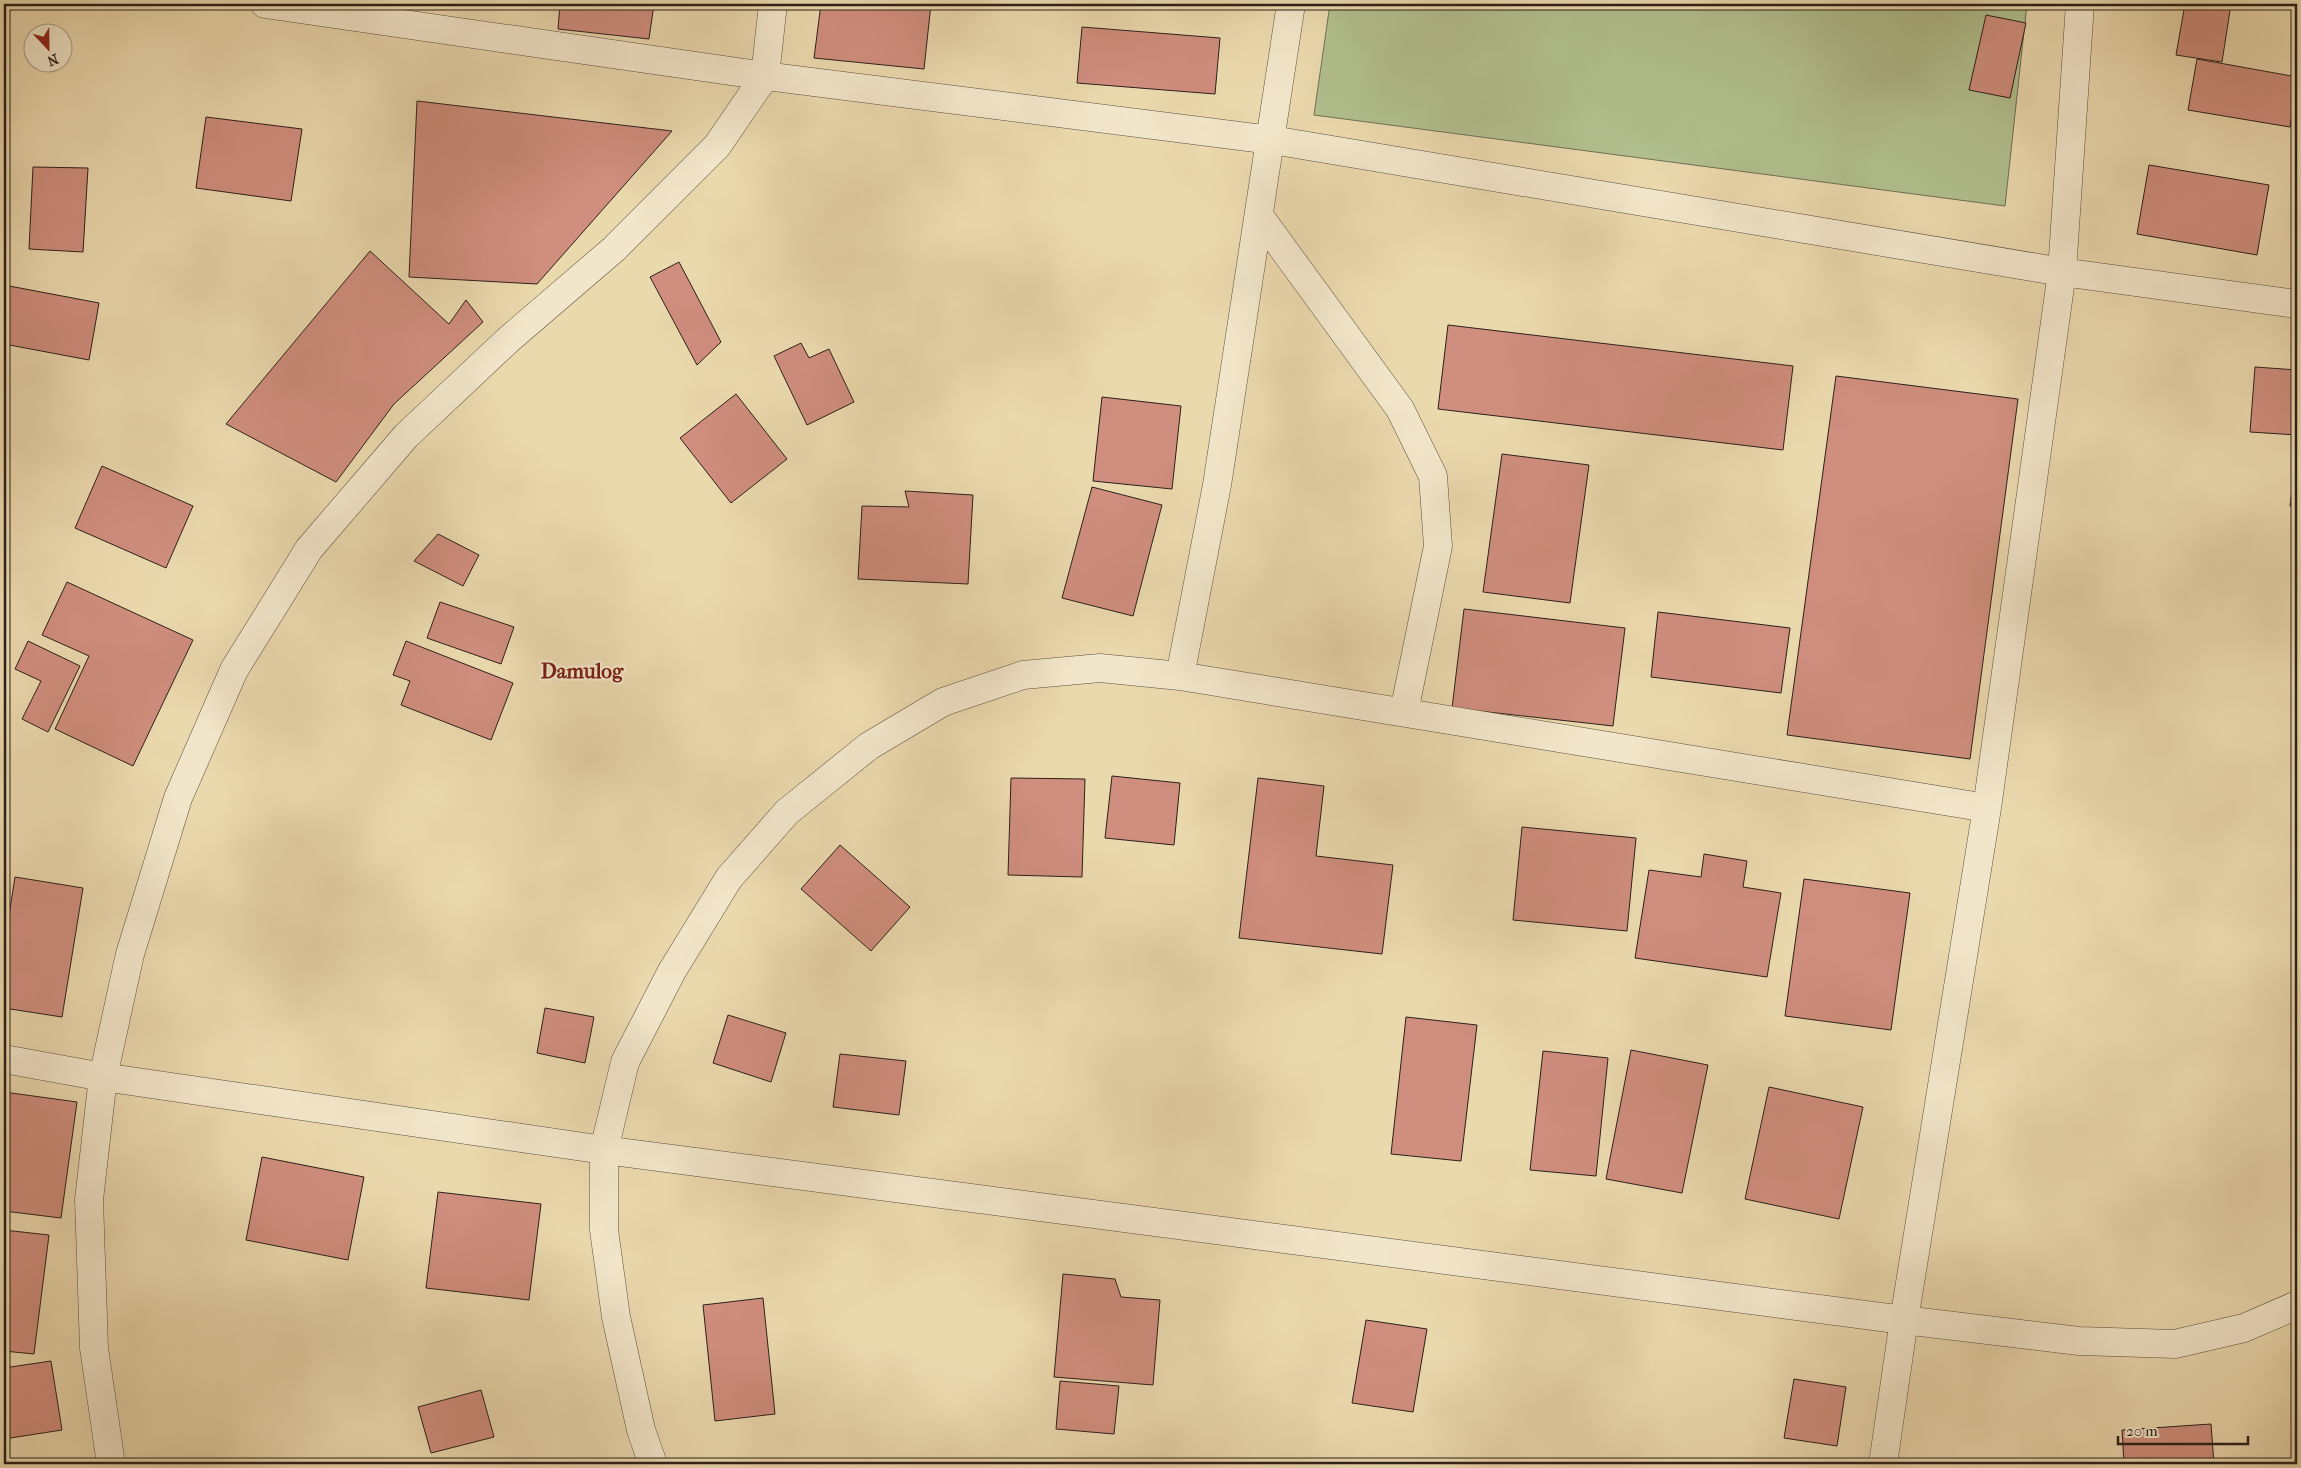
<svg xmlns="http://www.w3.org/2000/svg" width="2301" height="1468" font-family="'IM FELL French Canon',serif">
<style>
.green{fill:#b2c08f;stroke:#6e7054}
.building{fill:#d08e7e;stroke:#2b2019}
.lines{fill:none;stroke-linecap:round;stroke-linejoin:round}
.street-casing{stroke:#5b4e3e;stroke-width:29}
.street{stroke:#f2e6ca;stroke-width:28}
.labels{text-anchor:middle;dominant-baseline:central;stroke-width:4.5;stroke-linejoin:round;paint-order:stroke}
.district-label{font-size:21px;font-weight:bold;fill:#7a1f14;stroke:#f2e6ca}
</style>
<rect width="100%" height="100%" fill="#ebd9ae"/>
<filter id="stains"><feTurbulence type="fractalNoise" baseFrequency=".004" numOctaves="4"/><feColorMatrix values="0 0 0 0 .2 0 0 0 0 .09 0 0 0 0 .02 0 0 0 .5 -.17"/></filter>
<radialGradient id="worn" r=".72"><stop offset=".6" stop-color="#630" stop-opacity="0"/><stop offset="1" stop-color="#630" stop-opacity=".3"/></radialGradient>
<!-- green -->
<path class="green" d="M1330,4H2027L2005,206L1314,115Z"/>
<!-- building -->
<path class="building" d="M560,4H654L649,39L558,29Z
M821,4H931L924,69L814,58Z
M2185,4H2231L2222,62L2176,55Z
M1986,15L2026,23L2010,98L1969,90Z
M1082,27L1220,38L1215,94L1077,83Z
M2197,59L2297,77L2290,127L2188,110Z
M417,101L672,131L537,284L409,277Z
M206,117L302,129L291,201L196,188Z
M2149,165L2269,185L2257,255L2137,234Z
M33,167L88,168L83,252L29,249Z
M370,251L449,324L466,300L483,322L394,404L336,482L226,424Z
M679,262L721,342L697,365L650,277Z
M4,285L99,303L89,360L4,344Z
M1448,325L1793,366L1783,450L1438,409Z
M801,343L809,358L829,349L854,402L807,425L774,356Z
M2255,367L2297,370V435L2250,432Z
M1836,376L2018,399L1970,759L1787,735Z
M736,394L787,459L731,503L680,438Z
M1102,397L1181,406L1172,489L1093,481Z
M1502,454L1589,465L1570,603L1483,592Z
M2297,455V507L2290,506Z
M102,466L193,506L166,568L75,528Z
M1092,487L1162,505L1133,616L1062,598Z
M905,491L973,495L968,584L858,579L862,506L909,507Z
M438,534L479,555L463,586L414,561Z
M67,582L193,640L133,766L55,729L89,656L42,635Z
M440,602L514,627L501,664L427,638Z
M1464,609L1625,628L1613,726L1452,708Z
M1658,612L1790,628L1781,693L1651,677Z
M28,641L80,666L48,732L22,719L41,681L15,669Z
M406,641L513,683L491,740L401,705L410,681L393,675Z
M1112,776L1180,783L1174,845L1105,838Z
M1011,778L1085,779L1082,877L1008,875Z
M1258,778L1324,786L1316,856L1393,865L1382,954L1239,938Z
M1522,827L1636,838L1627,931L1513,920Z
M840,845L910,907L871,951L801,889Z
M1704,854L1747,861L1743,887L1781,893L1767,977L1635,958L1649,870L1701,877Z
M15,877L83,888L62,1017L4,1008V947Z
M1804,879L1910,893L1891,1030L1785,1016Z
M545,1008L594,1017L585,1063L537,1053Z
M728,1015L786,1033L771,1082L713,1063Z
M1406,1017L1477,1025L1461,1161L1391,1154Z
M1631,1050L1708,1065L1682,1193L1606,1179Z
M1543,1051L1608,1058L1596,1176L1530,1170Z
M840,1054L906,1061L899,1115L833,1107Z
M1769,1087L1863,1107L1839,1219L1745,1199Z
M4,1092L77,1102L61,1218L4,1211Z
M262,1157L364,1177L348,1260L246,1240Z
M438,1192L541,1204L529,1300L426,1288Z
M4,1230L49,1235L34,1354L4,1351Z
M1063,1274L1115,1279L1121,1297L1160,1300L1153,1385L1054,1377Z
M763,1298L775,1414L715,1421L703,1305Z
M1366,1320L1427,1329L1413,1412L1352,1403Z
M51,1361L62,1430L4,1439V1368Z
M1794,1379L1846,1387L1837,1446L1784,1438Z
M1060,1381L1119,1386L1114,1434L1056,1429Z
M481,1390L494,1437L431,1453L418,1407Z
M2211,1424L2214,1464H2124L2122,1430Z"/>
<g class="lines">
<defs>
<path id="street" d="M265,4L765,76L1272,140L2062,272L2297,304
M1260,217L1400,409L1433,476L1438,546L1404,712
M1180,676L1217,485L1291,4
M4,1059L103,1077L604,1150L1904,1320L2079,1341L2175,1344L2244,1328L2297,1305
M111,1464L94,1348L89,1200L103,1077L130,954L178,798L234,670L309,549L406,436L508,340L614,249L717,146L765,76L773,4
M653,1464L641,1430L616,1317L604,1230V1150L625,1062L672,971L729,878L787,812L869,746L943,702L1023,675L1100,668L1180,676L1987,808
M1883,1464L1904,1320L1987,808L2062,272L2080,4"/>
</defs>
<!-- street casing -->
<use href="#street" class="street-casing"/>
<!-- street -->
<use href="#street" class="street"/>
</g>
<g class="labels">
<!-- district labels -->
<g class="district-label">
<text x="582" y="671">Damulog</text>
</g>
</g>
<!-- margin -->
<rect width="2301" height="1468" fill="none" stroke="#ebd9ae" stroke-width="20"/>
<rect x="5" y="5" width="2291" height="1458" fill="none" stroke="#2b2019" stroke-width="2.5"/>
<rect x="10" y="10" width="2281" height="1448" fill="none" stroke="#2b2019"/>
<!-- north arrow -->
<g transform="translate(48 48) rotate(158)"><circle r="24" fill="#f2e6ca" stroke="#a29783"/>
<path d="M0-4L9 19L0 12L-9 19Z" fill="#8f2418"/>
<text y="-8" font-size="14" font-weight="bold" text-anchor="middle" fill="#2b2019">N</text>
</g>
<!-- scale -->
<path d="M2118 1436v8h130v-8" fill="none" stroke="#2b2019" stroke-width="2.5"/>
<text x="2126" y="1436" font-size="15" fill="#2b2019" stroke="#f2e6ca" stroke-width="4" paint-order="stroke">20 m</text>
<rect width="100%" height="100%" filter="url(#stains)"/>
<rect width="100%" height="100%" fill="url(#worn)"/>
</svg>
